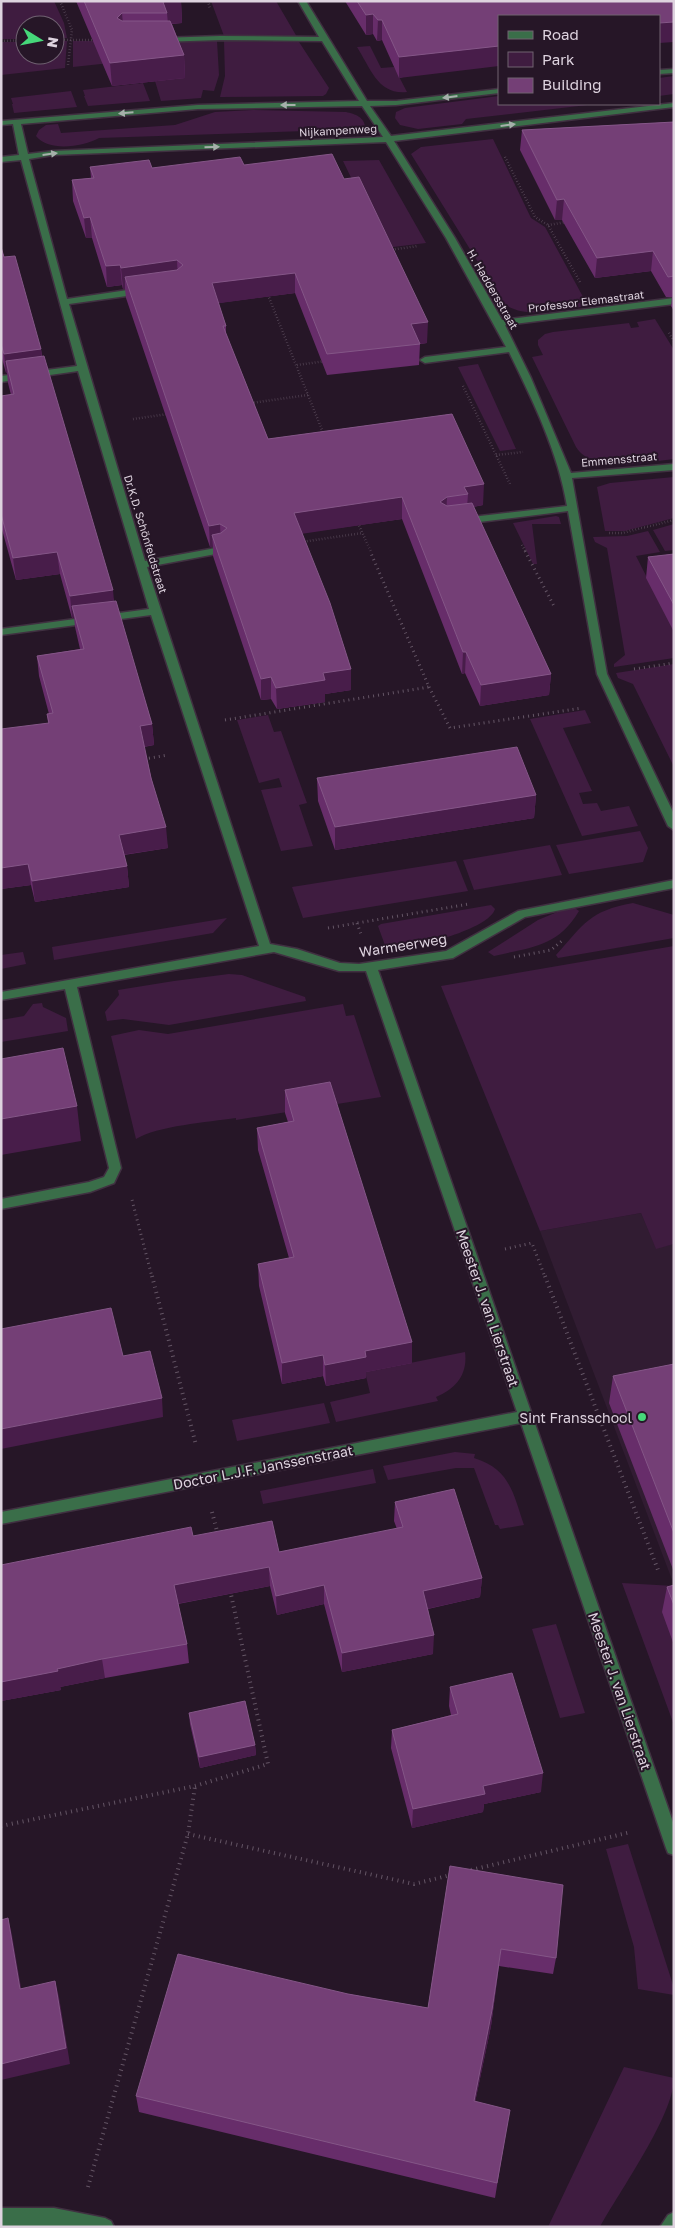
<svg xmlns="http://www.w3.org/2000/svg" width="675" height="2228" font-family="'Golos Text',sans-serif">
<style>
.built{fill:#311c32}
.green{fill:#3f1c40}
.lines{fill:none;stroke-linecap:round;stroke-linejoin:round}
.minor-casing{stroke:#403041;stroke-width:3}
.path-far2{stroke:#645565;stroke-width:2.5;stroke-dasharray:0.5 2.5;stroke-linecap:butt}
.path-far1{stroke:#645565;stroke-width:3;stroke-dasharray:1 4;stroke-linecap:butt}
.path{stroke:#645565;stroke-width:4;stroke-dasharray:1 4.5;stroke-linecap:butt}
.minor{fill:#3a6e49;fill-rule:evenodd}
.wall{fill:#672d6a}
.shaded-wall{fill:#481d4a}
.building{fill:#743f76;stroke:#845687}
.oneway{fill:#a5b0aa}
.poi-dot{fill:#46d77a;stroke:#261627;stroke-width:2}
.labels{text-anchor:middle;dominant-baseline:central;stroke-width:4;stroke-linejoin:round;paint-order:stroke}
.far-street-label{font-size:11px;fill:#ded3df;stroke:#261627}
.street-label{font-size:14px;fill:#ded3df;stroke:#261627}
.poi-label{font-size:14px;fill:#ded3df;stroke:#261627;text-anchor:end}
</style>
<rect width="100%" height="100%" fill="#261627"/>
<!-- built -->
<path class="built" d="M641,1213L656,1248L674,1244V1585L540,1231Z"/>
<!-- green -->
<path class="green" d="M1,1H54L64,23L67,38H55V25H25V39H1Z
M211,1H276L297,37L224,36Z
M55,41H67L65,68L1,75V42H25V55H55Z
M73,41H113L138,60L73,67Z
M168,41H217L219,75L214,91L203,90L201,98L161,101L155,81Z
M224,41L299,42L329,88L326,94L323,96L220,97L225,76Z
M370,46L381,68L394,67L407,92C378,95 371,69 357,47Z
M674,76V94L659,96V78Z
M143,83L150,101L88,106L84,96H85L83,90Z
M71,91L77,107L14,113L12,104H13L11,98Z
M499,96V104H596L466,119L462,124L418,129L400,125L395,118L396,112L405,108Z
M253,110L346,112C355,114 365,117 365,128C350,138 321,139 305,131L99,138C83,147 48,152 36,136L39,130L46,125L58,124L61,133L175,125L215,112Z
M493,139L531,218L545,227L588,306C561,309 528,320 504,304L411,154L421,147Z
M379,160L426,243L385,248L343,161Z
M655,319L674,350V459C645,462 594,475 576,447L532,357L543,355L538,345V340L545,334L553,332L629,323L631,328L639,327L637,322Z
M478,364L516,449L500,451L458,367Z
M674,477V518L625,531H605L597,487L610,483Z
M556,516L559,517L561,524H532L537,564H533L513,523Z
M674,524V550L665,551L653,530Z
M648,531L660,552L636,556L674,631V658L614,667V664L625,655L607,548L595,542L593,537L627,536Z
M674,664V767L633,684L618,678L616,673Z
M585,710L591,723L563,728L592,791L579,793L583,804L597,803L601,811L629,806L638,826L582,836L530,719Z
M268,715L274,732L281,731L307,803L299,805L313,846L281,851L261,790L282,787L279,778L259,783L237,720Z
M640,831L648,848L643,862L569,874L556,845Z
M550,845L562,875L474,890L463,860Z
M456,861L468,891L303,918L292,887Z
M633,903L674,915V938L558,958L556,955C584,924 589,911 633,903Z
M491,905L495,909C489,930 407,951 386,948L378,926L381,924Z
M575,908L579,911C557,948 530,947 494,956L488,952L538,920L562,910Z
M227,918L213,933L54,960L52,947Z
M674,946V1244L656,1249L641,1213L540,1231L441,986Z
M23,952L26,964L1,969V955Z
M229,974L242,975L305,997L306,1001L169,1025L123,1019L107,1021L105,1012L119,995L118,990L174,981Z
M42,1003L43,1007L66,1018L68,1031L1,1042V1020L24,1016L33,1004Z
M343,1004L346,1016L354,1015L381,1097L236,1120V1118C208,1122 157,1126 136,1139L111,1036L139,1030L168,1034Z
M465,1352C468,1374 456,1389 436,1397L438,1401L336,1422L330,1402L370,1393L365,1372Z
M324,1403L330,1423L237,1441L232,1420Z
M455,1452L475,1454L474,1458C510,1469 513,1493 524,1525L500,1529L498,1525H495L474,1468H456L388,1480L383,1466Z
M373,1469L376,1483L263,1504L260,1491Z
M622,1583L674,1586V1725Z
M556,1624L585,1713L560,1718L532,1629Z
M628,1844L674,1988V1995L638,1989L634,1947L606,1849Z
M624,2067L674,2078C674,2115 619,2192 600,2227H548Z"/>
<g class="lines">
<defs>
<path id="minor" d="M298,1H306L367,101H396L499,89V93L396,105L370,106L391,136L674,103V107L394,141L455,238L502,320L674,298V304L505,325L531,378L571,473L674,464V470L572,478L607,674L674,814V830L668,826L597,674L568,511L463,524L458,521L463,518L567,506C558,452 533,401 509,352L425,363L420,360L425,357L506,347L446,238L386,142L53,155L29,159L67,299L141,288L145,291L141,294L69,304L145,561L221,547L226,550L221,553L147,567L270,944L297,949L340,963L359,964L446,951L518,911L674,880V888L525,917L453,958L378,970L674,1825V1855L668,1853L666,1848L521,1423L1,1524V1512L517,1412L366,971H339L274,952L77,987L121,1168L114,1183L90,1192L1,1209V1199L89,1182L104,1177L109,1168L65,989L1,1000V992L259,946L151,615L1,635V629L149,609L78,371L1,382V376L77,366L21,160L1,162V157L19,155L13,124L1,125V121L198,105L359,101L322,41L220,40L160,42L156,40L160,38L220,36L319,37ZM362,106L383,137L53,151L28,154L21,124L198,109Z
M674,69V73L659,74V70Z
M1,2208H54L105,2218L111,2221L114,2227L1,2226Z
M674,2212V2227H660L668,2215Z"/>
</defs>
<!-- minor casing -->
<use href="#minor" class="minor-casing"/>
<!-- path-far2 -->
<path class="path-far2" d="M60,1L72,30L68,65
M208,1L210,9
M55,40H94
M1,41L25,40
M505,157L535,217L548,225L580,282
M548,225L566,222
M389,250L418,246
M268,295L324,435
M669,333L674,341
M297,365L326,361
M463,386L510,484
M251,403L308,395
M133,419L168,414
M496,455L523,452
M358,523L371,552
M609,533H622L674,520
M301,542L363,533
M522,545L526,552"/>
<!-- path-far1 -->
<path class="path-far1" d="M525,551L555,608
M634,669L674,663
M429,687L450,728L582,708
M225,720L429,687L370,551
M144,759L168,755
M357,923L362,937
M328,928L469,904
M514,957L551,950L563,940
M132,1200L152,1277
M505,1249L532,1243L545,1277"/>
<!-- path -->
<path class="path" d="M152,1276L196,1445
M545,1276L658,1570
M212,1512L218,1535
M1,1826L195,1786L268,1764L230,1590
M188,1834L414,1884L451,1875
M471,1870L631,1832
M88,2187L188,1834L195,1786"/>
<!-- minor -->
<use href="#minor" class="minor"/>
</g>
<!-- wall -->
<path class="wall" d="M76,1H181L182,23L172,24L184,55L185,78L112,86Z
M345,1H674L659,16L399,78L382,40L377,41L373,34L366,35Z
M674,122V311L671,306L672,297H666L651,271L595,278L562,220H555L520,150L522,130Z
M244,165L344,179L427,343L420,344L419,365L327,375L295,293L218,303L226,326V334L268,439L452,414L483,505L473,507L551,674L549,695L480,706L465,673L462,674L402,519L302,533L351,690L325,694V702L277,709L271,699L261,700L213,556V547H210L126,298L125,289H123L122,285L107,287L92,238H86L73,201L72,180L91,178L90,167L152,168Z
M1,247L4,257L41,349L42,356L114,601L152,724L154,745L144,747L168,848L124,855L127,866L129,887L35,902L31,885L1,889L48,723L47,714H49L39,676L37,656L80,649L75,627L74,617L72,618L60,574L16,580L1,526V396L11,395L8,383L7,373H6L1,355Z
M674,554V632L646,578L648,557Z
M317,778L536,795L534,818L335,850L318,801Z
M285,1090L412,1342V1363L366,1372V1378L326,1386L323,1376L282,1384L259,1286L258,1264L289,1258L258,1150L257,1128L288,1122L285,1113Z
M674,1364V1572L609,1403L613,1376Z
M395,1502L482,1578L480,1597L428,1609L433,1654L342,1672L324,1604L277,1615L270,1586L178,1604L187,1644L189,1663L105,1678L60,1687L61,1690L1,1701V1565L193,1536L279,1552L397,1529L394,1521Z
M674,1585V1645L662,1612L667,1587Z
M450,1687L541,1792L484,1804L483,1812L412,1828L391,1748L392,1730L451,1715L449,1706Z
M189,1713L255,1745L256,1755L200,1768L190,1724Z
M450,1866L556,1958L553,1974L499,1966L491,2026L475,2102L507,2125L495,2198L139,2112L136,2096L348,1994L428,2008Z"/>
<!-- shaded-wall -->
<path class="shaded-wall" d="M167,1H181L182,23L168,24L167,13L163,2Z
M122,13L124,36L117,18Z
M373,14V34L366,35V15Z
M378,20H382V40L377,41Z
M674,22V42L659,43V23Z
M499,46V66L399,78V57Z
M184,55L185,78L112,86L110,63Z
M564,199L562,220H555L557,200Z
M90,217L92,238H86L84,218Z
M653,251L651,271L595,278L597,258Z
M177,260L178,281L125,277V289H123L121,268Z
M120,265L122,285L107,287L106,266Z
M295,273V293L213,304L212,283Z
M428,322L427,343L410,345L411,324Z
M41,349L43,369L6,361L7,373H6L4,354Z
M484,484L483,505L467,508L468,494L464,487Z
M402,497V519L294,535V513Z
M447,497L446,518L440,502Z
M220,524L221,545L212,535L213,547H210L209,526Z
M57,552L60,574L16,580L13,558Z
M113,590L115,612L72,606L74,617L72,618L70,596Z
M463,652H466L465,673L462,674Z
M351,669V690L325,694V702L277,709L276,688L323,673Z
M551,674L549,695L480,706L481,685Z
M271,677V699L261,700V679Z
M152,724L154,745L141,747L140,726Z
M536,795L534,818L335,850V827Z
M166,827L168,848L121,855L119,835Z
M28,864L31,885L1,889V868Z
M127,866L129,887L35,902L32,881Z
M77,1106L81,1141L1,1155V1119Z
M412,1342V1363L366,1372V1378L326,1386L325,1365L365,1351Z
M323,1355V1376L282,1384V1363Z
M162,1398L163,1417L1,1449V1429Z
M269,1567L270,1586L176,1604L174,1585Z
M482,1578L480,1597L422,1610L423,1591Z
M324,1585V1604L277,1615L276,1596Z
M434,1635L433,1654L342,1672V1653Z
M102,1659L105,1678L60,1687L57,1669Z
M58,1671L61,1690L1,1701V1682Z
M255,1745L256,1755L200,1768L199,1757Z
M543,1773L541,1792L484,1804L483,1812L412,1828L413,1809L483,1786Z
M8,1918L12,1935L24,2005L20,1989Z
M501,1949L491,2026L472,2117L474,2101Z
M55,1981L59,1997L70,2064L1,2080V2064Z"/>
<!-- building -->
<path class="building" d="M84,1H167L163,2L167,13H122L117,18L122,21H170L184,55L110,63Z
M357,1H674V22L659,23V16H499V46L399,57L382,20H378L373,14L366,15Z
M674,122V276L668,277L653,251L597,258L564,199L557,200L522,130Z
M332,154L344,179L359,177L428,322L411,324L420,344L327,354L295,273L212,283L226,326H223L268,439L452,414L484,484L464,487L468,494L447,497L440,502L447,506L472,503L551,674L481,685L466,652H463L402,497L294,513L330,603L351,669L323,673L325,680L276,688L271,677L261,679L212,535L221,533L227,528L220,524L209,526L125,277L177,270L183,265L177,260L121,268L120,265L106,266L90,217L84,218L72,180L94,178L90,167L149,160L152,168L240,157L244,165Z
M1,247L4,257L15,256L41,349L4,354L1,344Z
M44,356L113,590L70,596L57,552L13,558L1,514V396L14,394L6,361Z
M674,554V605L648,557Z
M116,601L152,724L140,726L151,778L166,827L119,835L127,866L32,881L28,864L1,868V729L49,723L47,714L53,713L37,656L84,649L72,606Z
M517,747L536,795L335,827L317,778Z
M63,1048L77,1106L1,1119V1059Z
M330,1082L412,1342L365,1351L366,1357L325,1365L323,1355L282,1363L258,1264L294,1257L257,1128L294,1121L285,1090Z
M111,1308L123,1356L150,1351L162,1398L1,1429V1329Z
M674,1364V1533L613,1376Z
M454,1489L482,1578L423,1591L434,1635L342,1653L324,1585L276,1596L269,1567L174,1585L187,1644L102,1659L57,1669L58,1671L1,1682V1565L191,1527L193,1536L272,1521L279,1552L403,1527L395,1502Z
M674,1585V1605L667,1587Z
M512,1673L543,1773L483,1786L485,1794L413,1809L392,1730L458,1714L450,1687Z
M245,1701L255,1745L199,1757L189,1713Z
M450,1866L563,1885L556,1958L501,1949L492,2010L474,2101L510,2110L497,2183L136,2096L178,1954L348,1994L428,2008Z
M8,1918L20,1989L55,1981L66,2048L1,2064V1920Z"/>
<!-- one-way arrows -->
<defs><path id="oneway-solid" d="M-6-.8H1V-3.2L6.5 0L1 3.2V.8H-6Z" transform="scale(1.25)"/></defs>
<g class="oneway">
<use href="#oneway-solid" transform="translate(450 97) rotate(173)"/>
<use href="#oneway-solid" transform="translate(288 105) rotate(180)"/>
<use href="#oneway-solid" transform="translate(126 113) rotate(175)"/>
<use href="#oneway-solid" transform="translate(508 125) rotate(-7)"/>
<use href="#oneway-solid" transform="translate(212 147) rotate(-2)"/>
<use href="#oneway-solid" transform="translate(50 154) rotate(-7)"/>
</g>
<!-- markers -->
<circle class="poi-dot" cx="642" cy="1417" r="5"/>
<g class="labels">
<!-- far-street labels -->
<g class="far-street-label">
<text transform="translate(338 130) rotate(-3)">Nijkampenweg</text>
<text transform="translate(493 289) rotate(60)">H. Haddersstraat</text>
<text transform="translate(586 301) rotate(-7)">Professor Elemastraat</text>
<text transform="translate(619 459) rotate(-5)">Emmensstraat</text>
<text transform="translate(146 534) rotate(73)">Dr.K.D. Schönfeldstraat</text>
</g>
<!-- street labels -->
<g class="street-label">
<text transform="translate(403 945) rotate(-9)">Warmeerweg</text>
<text transform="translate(488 1308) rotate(71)">Meester J. van Lierstraat</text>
<text transform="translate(263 1467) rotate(-11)">Doctor L.J.F. Janssenstraat</text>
<text transform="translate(620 1691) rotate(71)">Meester J. van Lierstraat</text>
</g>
<!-- poi labels -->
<g class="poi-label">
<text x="632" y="1417">Sint Fransschool</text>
</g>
</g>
<!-- border -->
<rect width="675" height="2228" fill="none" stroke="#ded3df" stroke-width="5"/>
<!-- legend -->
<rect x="498" y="15" width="162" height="90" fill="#261627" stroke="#706271"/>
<rect x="508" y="31" width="25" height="8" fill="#3a6e49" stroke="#706271"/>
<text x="542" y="40" font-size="15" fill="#ded3df">Road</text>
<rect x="508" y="52" width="25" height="15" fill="#3f1c40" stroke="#706271"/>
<text x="542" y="65" font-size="15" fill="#ded3df">Park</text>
<rect x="508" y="78" width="25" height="15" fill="#743f76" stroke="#706271"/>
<text x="542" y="90" font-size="15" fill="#ded3df">Building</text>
<!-- north arrow -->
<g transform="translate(40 40) rotate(100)"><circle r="24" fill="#261627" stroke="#706271"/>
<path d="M0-4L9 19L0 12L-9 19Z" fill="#46d77a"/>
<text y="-8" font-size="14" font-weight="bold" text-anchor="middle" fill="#ded3df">N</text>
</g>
</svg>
